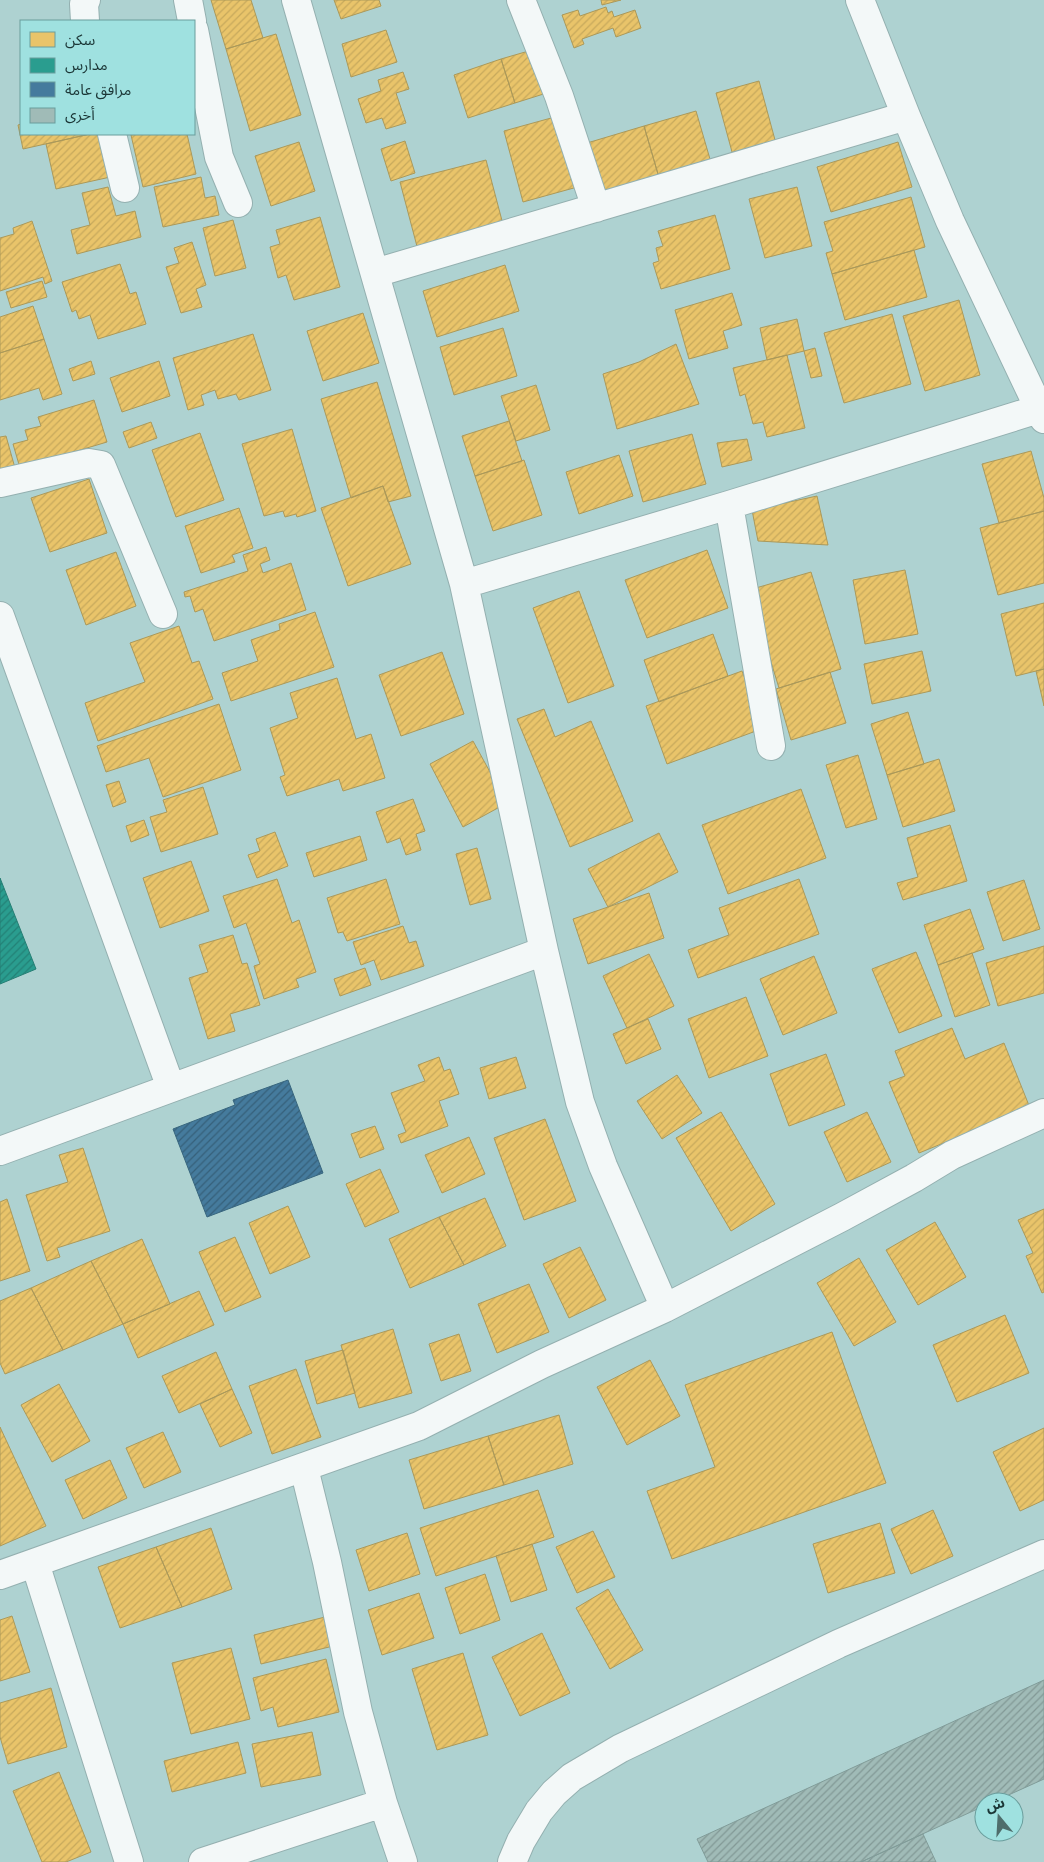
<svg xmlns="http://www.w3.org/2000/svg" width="1044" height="1862" font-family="'Exo 2','Noto Sans Arabic',sans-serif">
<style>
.homes{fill:url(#homes-hatch);stroke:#ab995a}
.schools{fill:url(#schools-hatch);stroke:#267e74}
.public{fill:url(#public-hatch);stroke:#38667e}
.building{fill:url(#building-hatch);stroke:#819c99}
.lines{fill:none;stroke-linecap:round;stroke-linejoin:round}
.minor-casing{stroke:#94b0b0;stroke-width:30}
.minor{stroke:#f3f8f8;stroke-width:28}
</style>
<defs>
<pattern id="homes-hatch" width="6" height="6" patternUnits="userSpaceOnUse" patternTransform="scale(1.25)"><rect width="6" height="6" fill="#e9c46a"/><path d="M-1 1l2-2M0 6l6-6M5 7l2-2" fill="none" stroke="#c7a95c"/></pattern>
<pattern id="schools-hatch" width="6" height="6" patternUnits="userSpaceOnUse" patternTransform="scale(1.25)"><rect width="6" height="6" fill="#2a9d8f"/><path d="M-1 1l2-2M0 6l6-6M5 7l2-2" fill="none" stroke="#238176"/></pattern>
<pattern id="public-hatch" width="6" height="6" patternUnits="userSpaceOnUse" patternTransform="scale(1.25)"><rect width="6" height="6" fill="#457b9d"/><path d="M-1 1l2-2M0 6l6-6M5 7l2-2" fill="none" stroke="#36607a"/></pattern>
<pattern id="building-hatch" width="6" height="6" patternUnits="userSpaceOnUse" patternTransform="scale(1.25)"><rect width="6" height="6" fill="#a0bbb7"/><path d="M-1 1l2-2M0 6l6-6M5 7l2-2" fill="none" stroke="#829996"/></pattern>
</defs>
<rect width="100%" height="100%" fill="#aed2d1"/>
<!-- homes -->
<path class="homes" d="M211,0H251L263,38L226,49Z
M334,0H379L381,6L341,19Z
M601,0H621L602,5Z
M606,7L608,13L612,11L614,17L635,10L641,28L616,37L613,28L582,39L584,44L574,48L562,15L578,10L580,16Z
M386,30L397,62L351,77L342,44Z
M276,34L301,115L250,131L226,49Z
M539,48L553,91L515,103L501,59Z
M501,59L515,103L468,118L454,75Z
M403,72L409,89L396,93L406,123L386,129L382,118L366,123L358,99L381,91L378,80Z
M759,81L778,151L735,163L716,93Z
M696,111L712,166L660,181L644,126Z
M562,115L581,186L523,202L504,131Z
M21,124V134H90L23,149L18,125Z
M644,126L660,181L604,198L587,143Z
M90,134H106L115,176L56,189L46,144Z
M137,134H187L196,174L143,187L131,135Z
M405,141L415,173L391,181L381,149Z
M299,142L315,191L271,206L255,156Z
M898,142L912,187L831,212L817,167Z
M486,160L505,232L419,254L400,182Z
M201,177L205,198L215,196L219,215L163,227L154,187Z
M108,187L116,216L135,211L141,237L77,254L71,230L90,225L82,193Z
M797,187L812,246L765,258L749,199Z
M911,197L925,247L832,274L826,253L833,251L824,222Z
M715,215L730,269L661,289L653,263L659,261L656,248L663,246L658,231Z
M320,217L340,287L294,300L286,275L278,278L270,247L280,244L276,230Z
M233,220L246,268L215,276L203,228Z
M32,221L52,281L45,284L43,277L0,291V238L14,234L13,228Z
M192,242L206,285L196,289L202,307L181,313L166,267L179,263L174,248Z
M914,250L927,297L845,320L832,274Z
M120,264L130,294L136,292L146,324L98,339L90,315L79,319L76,310L72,312L62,282Z
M505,265L519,311L437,337L423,291Z
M42,281L47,297L11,308L6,292Z
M732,293L742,325L723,331L728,348L689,359L675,310Z
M959,300L980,375L925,391L903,316Z
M33,306L44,339L0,353V317Z
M363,313L379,363L323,381L307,331Z
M892,314L911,384L844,403L824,333Z
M797,319L804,351L767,360L760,328Z
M503,328L517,376L454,395L440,347Z
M253,334L271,390L239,400L236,394L218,399L215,390L201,395L204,405L188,410L173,358Z
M44,339L62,394L43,400L39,388L0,400V353Z
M676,344L699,404L617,429L603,374L639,362Z
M815,348L822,376L811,378L804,351Z
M787,355L805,428L767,437L763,422L753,424L745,394L740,396L733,368Z
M91,361L95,374L73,381L69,369Z
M159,361L170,396L122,412L110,378Z
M377,382L411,496L388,502L383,486L351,498L321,399Z
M536,385L550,430L516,441L501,396Z
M94,400L107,442L20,468L13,444L28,440L25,430L41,426L38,417Z
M509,421L522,461L475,476L462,436Z
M151,422L157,438L129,448L123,432Z
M292,429L316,511L297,517L296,514L285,517L283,511L264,516L242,444Z
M200,433L224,500L176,517L152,450Z
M692,434L706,484L643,502L629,451Z
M6,436L15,468L0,472V437Z
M747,439L752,460L722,467L717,443Z
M1031,451L1044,498V511L999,523L982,464Z
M619,455L633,496L579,514L566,472Z
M524,460L542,515L493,531L475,476Z
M89,479L107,533L50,552L31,498Z
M383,486L411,564L348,586L321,508Z
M817,496L828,545L758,541L752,510Z
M239,508L253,548L232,555L235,562L201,573L185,526Z
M1044,511V583L998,595L980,528Z
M266,547L270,560L260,564L263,573L291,563L306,610L214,641L203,609L195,612L190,596L185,597L184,592L248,571L243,555Z
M707,550L728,608L647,638L625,580Z
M116,552L136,606L86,625L66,570Z
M905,570L918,634L865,644L853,580Z
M811,572L841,669L779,688L749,590Z
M579,591L614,686L568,703L533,608Z
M1044,603V669L1016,676L1001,614Z
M315,612L334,667L231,701L222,673L258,661L251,640L280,630L279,624Z
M179,626L192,663L199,661L213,699L98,741L85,703L145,682L130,643Z
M713,634L728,676L659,702L644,660Z
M922,651L931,691L872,704L864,664Z
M442,652L464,714L401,736L379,675Z
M1044,669V706L1036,671Z
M742,671L764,728L667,764L646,706Z
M830,672L846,723L791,740L776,689Z
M337,678L356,739L371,734L385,778L343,791L339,779L287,796L280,777L285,775L270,728L298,718L290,693Z
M219,704L241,770L163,797L149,758L106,772L97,746Z
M544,709L555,737L591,721L633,821L570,847L517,719Z
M908,712L924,764L887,775L871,724Z
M473,741L507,803L463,827L430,764Z
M858,755L877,819L846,828L826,765Z
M939,759L955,811L903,827L887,775Z
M119,781L126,802L113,807L106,785Z
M203,787L218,834L161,852L150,817L167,812L163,800Z
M801,789L826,858L728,894L702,825Z
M413,799L425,831L416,834L421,850L406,855L400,838L387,843L376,812Z
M144,820L149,835L131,842L126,826Z
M950,825L967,881L903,900L897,883L918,877L907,838Z
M275,832L288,866L257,878L248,855L260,851L256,839Z
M659,833L678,872L608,907L588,869Z
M360,836L367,860L314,877L306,853Z
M477,848L491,899L470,905L456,854Z
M191,861L209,911L160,928L143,878Z
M277,879L292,923L299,920L316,972L296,979L299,987L264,999L254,966L260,964L246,923L234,928L223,896Z
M386,879L400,924L347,941L343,932L338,933L327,898Z
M799,879L819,934L698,978L688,950L729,935L719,908Z
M1024,880L1040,929L1003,941L987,892Z
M649,893L664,938L588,964L573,919Z
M970,909L984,949L938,965L924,925Z
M403,926L409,943L416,941L424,966L381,980L374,960L361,965L353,942Z
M233,935L242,964L247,963L260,1005L230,1014L235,1031L208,1039L189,978L208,972L199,945Z
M1044,946V993L998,1006L986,963Z
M916,952L942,1016L899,1033L872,969Z
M972,953L990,1005L955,1017L938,965Z
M649,954L674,1006L627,1028L603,976Z
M814,956L837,1013L783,1035L760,979Z
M365,968L371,985L340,996L334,979Z
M746,997L768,1056L709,1078L688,1019Z
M648,1019L661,1049L626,1064L613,1034Z
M952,1028L965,1059L1004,1043L1030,1108L919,1153L889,1082L905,1076L895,1051Z
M826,1054L845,1105L789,1126L770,1074Z
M439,1057L444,1071L450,1069L459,1094L439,1101L448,1126L401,1143L398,1135L406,1132L391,1093L425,1081L418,1065Z
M516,1057L526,1088L489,1099L480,1068Z
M677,1075L702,1113L662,1139L637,1101Z
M721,1112L775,1204L731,1231L676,1138Z
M867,1112L891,1162L847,1182L824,1132Z
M545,1119L576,1201L524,1220L494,1138Z
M375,1126L384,1149L360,1158L351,1134Z
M469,1137L485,1174L442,1193L425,1155Z
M83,1148L110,1231L57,1248L60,1257L47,1261L26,1195L68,1182L59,1155Z
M380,1169L399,1212L365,1227L346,1184Z
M485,1198L506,1246L464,1265L439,1217Z
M7,1199L30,1271L0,1281V1202Z
M288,1206L310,1257L270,1274L249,1223Z
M1044,1209V1292L1042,1293L1026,1256L1033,1253L1018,1220Z
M439,1217L464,1265L410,1288L389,1239Z
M935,1222L966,1277L918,1305L886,1250Z
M235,1237L261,1297L225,1312L199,1252Z
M142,1239L170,1304L123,1324L91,1261Z
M580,1247L606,1300L569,1318L543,1264Z
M859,1258L896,1322L854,1346L817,1283Z
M91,1261L123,1324L63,1350L31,1288Z
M529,1284L549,1332L497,1353L478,1304Z
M31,1288L63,1350L5,1374L0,1363V1301Z
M199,1291L214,1325L138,1358L123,1324Z
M1005,1315L1029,1373L957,1402L933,1345Z
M393,1329L412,1393L359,1408L341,1345Z
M832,1332L886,1483L672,1559L647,1491L715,1467L685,1385Z
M459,1334L471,1371L441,1381L429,1344Z
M343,1350L355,1393L317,1404L305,1361Z
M216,1352L232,1389L179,1413L162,1376Z
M650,1360L680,1416L627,1445L597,1387Z
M296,1369L321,1437L272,1454L249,1386Z
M59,1384L90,1441L52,1462L21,1405Z
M232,1389L252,1433L220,1447L200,1404Z
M559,1415L573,1464L504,1485L488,1436Z
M0,1427L46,1526L0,1546Z
M1044,1428V1500L1020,1511L993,1452Z
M163,1432L181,1472L144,1488L126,1448Z
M488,1436L504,1485L424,1509L409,1460Z
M110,1460L127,1498L83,1519L65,1480Z
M538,1490L554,1537L436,1576L420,1528Z
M933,1510L953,1556L911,1574L891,1529Z
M880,1523L895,1573L828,1593L813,1544Z
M211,1528L232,1589L182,1607L156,1547Z
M593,1531L615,1577L577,1593L556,1547Z
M407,1533L420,1574L369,1591L356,1550Z
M532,1544L547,1590L511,1602L496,1556Z
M156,1547L182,1607L120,1628L98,1567Z
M485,1574L500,1620L460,1634L445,1588Z
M608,1589L643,1650L610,1669L576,1608Z
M419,1593L434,1638L382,1655L368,1610Z
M12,1616L30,1672L0,1681V1620Z
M325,1617L333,1646L261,1664L254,1635Z
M542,1633L570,1693L520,1716L492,1657Z
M231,1648L250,1719L191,1734L172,1663Z
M463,1653L488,1735L437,1750L412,1669Z
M326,1659L339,1712L278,1727L273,1707L261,1711L253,1678Z
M51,1688L67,1747L8,1764L0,1737V1703Z
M312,1732L321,1775L261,1787L252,1744Z
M238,1742L246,1773L172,1792L164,1761Z
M59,1772L91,1852L66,1862H42L13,1791Z"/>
<!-- schools -->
<path class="schools" d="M0,878L36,969L0,984Z"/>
<!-- public -->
<path class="public" d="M288,1080L323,1173L207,1217L173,1129L235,1105L233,1100Z"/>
<!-- building -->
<path class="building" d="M1044,1680V1779L993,1802H984V1806L861,1862H708L697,1839Z
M923,1834L936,1862H861Z"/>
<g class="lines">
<defs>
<path id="minor" d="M188,0L192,21
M296,0L464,584L544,951L580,1102L603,1166L665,1308
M521,0L559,96L596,208
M860,0L906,116L950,221L1044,419
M85,21L84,4L86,0
M194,30L219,157L238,203
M112,134L125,188
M375,273L906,116
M0,483L89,463L101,465L163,614
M729,505L771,746
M464,584L729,505L1039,409
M0,616L171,1088
M0,1151L544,951
M304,1468L327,1562L358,1712L383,1803
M35,1563L129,1862
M0,1575L419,1426L542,1364L665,1308L842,1217L914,1178L952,1155L1044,1113
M203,1862L383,1803L403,1862
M512,1862L521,1841L539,1811L554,1793L572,1777L621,1748L838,1644L1044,1554"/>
</defs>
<!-- minor casing -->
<use href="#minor" class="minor-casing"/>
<!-- minor -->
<use href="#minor" class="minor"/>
</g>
<!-- legend -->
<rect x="20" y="20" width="175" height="115" fill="#9fe1e0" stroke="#6a9d9c"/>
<rect x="30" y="32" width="25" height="15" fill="#e9c46a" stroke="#6a9d9c"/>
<text x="65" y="45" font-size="15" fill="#1b3636">سكن</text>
<rect x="30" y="58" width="25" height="15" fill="#2a9d8f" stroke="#6a9d9c"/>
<text x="65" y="70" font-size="15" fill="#1b3636">مدارس</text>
<rect x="30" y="82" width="25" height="15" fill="#457b9d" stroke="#6a9d9c"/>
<text x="65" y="95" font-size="15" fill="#1b3636">مرافق عامة</text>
<rect x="30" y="108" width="25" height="15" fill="#a0bbb7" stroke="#6a9d9c"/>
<text x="65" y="120" font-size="15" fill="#1b3636">أخرى</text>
<!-- north arrow -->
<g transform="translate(999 1817) rotate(342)"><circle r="24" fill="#9fe1e0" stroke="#6a9d9c"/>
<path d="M0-4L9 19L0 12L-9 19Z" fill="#4e6d6c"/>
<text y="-8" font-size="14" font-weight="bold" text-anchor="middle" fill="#1b3636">ش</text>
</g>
</svg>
